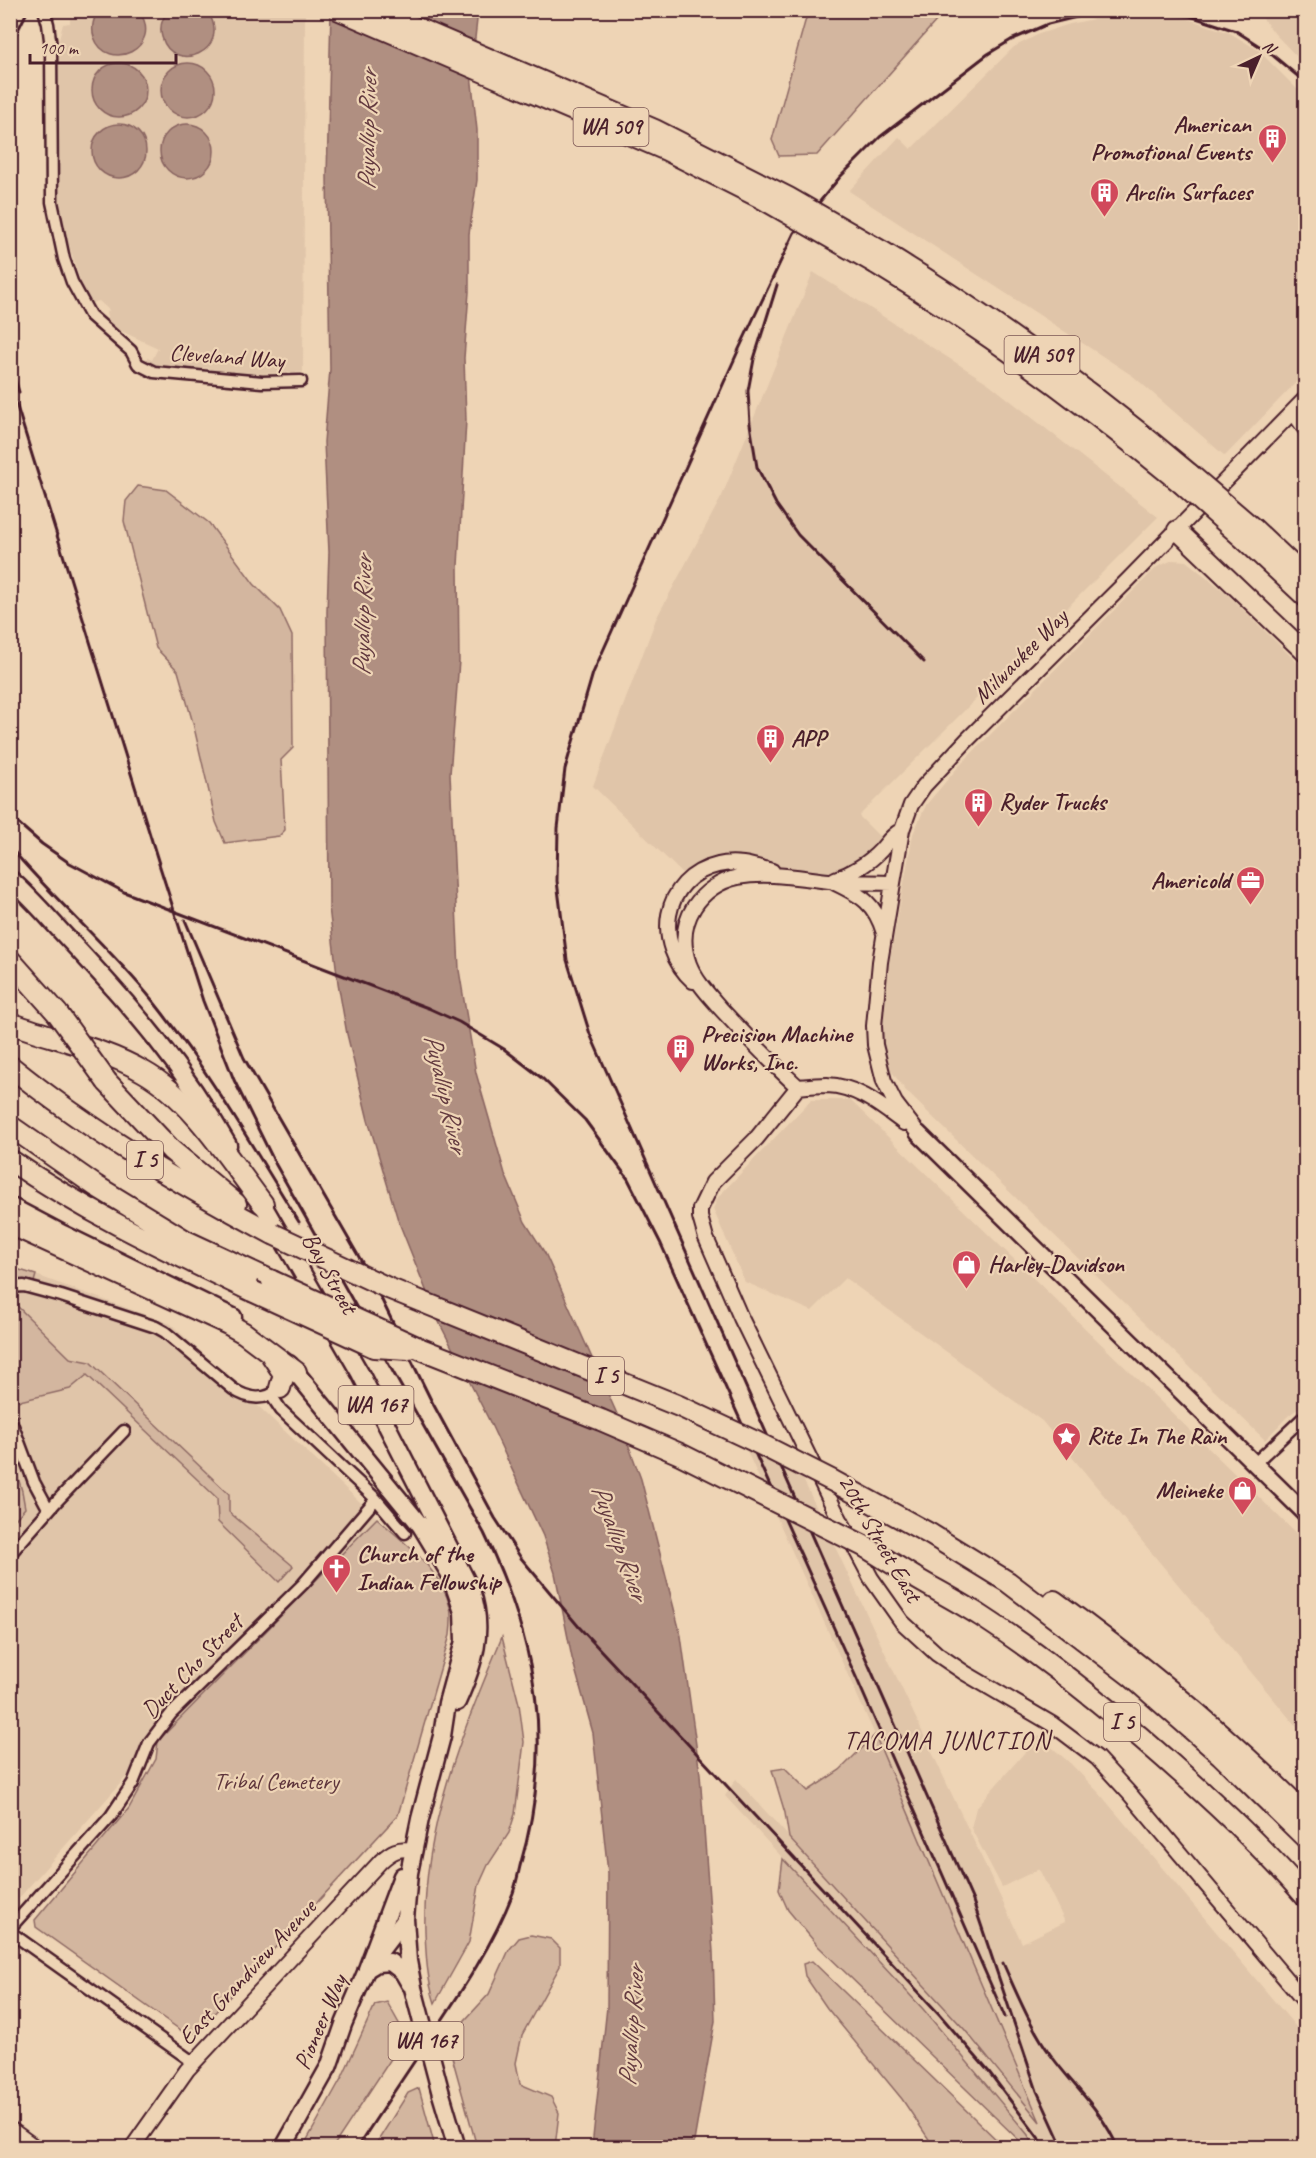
<svg xmlns="http://www.w3.org/2000/svg" width="1316" height="2158" font-family="Caveat,sans-serif">
<style>
.built{fill:#e0c5a9}
.green{fill:#d3b69f;stroke:#8e6a65;stroke-width:1.5}
.water{fill:#b08f81;stroke:#87625f;stroke-width:1.5}
.lines{fill:none;stroke-linecap:round;stroke-linejoin:round}
.minor-casing{stroke:#4a1f2b;stroke-width:15}
.tertiary-casing{stroke:#4a1f2b;stroke-width:18}
.secondary-casing{stroke:#4a1f2b;stroke-width:20}
.primary-casing{stroke:#4a1f2b;stroke-width:21}
.trunk-casing{stroke:#4a1f2b;stroke-width:22}
.motorway-casing{stroke:#4a1f2b;stroke-width:24}
.minor{stroke:#eed4b5;stroke-width:10}
.tertiary{stroke:#eed4b5;stroke-width:14}
.secondary{stroke:#eed4b5;stroke-width:15}
.primary{stroke:#eed4b5;stroke-width:16}
.trunk{stroke:#eed4b5;stroke-width:18}
.motorway{stroke:#eed4b5;stroke-width:20}
.rail{stroke:#4a1f2b;stroke-width:3}
.primary-bridge-casing{stroke:#4a1f2b;stroke-width:21;stroke-linecap:butt}
.trunk-bridge-casing{stroke:#4a1f2b;stroke-width:22;stroke-linecap:butt}
.motorway-bridge-casing{stroke:#4a1f2b;stroke-width:24;stroke-linecap:butt}
.primary-bridge{stroke:#eed4b5;stroke-width:16}
.trunk-bridge{stroke:#eed4b5;stroke-width:18}
.motorway-bridge{stroke:#eed4b5;stroke-width:20}
.labels{text-anchor:middle;dominant-baseline:central;stroke-width:4.5;stroke-linejoin:round;paint-order:stroke}
.shield{fill:#eed4b5;stroke:#7b5554;stroke-width:1.5}
.shield-label{font-size:22px;font-weight:bold;fill:#4a1f2b}
.poi-label{font-size:24px;font-weight:bold;fill:#4a1f2b;stroke:#eed4b5;text-anchor:start}
.street-label{font-size:24px;fill:#4a1f2b;stroke:#eed4b5}
.park-label{font-size:24px;fill:#5f363c;stroke:#eed4b5}
.water-label{font-size:26px;font-style:italic;fill:#643b40;stroke:#eed4b5}
.neighbourhood-label{font-size:26px;letter-spacing:1.5px;fill:#4a1f2b;stroke:#eed4b5}
</style>
<rect width="100%" height="100%" fill="#eed4b5"/>
<filter id="ink" filterUnits="userSpaceOnUse"><feTurbulence type="fractalNoise" baseFrequency=".0167" numOctaves="2"/><feDisplacementMap in="SourceGraphic" scale="12" xChannelSelector="R" yChannelSelector="G"/><feConvolveMatrix kernelMatrix="1 2 1 2 8 2 1 2 1" color-interpolation-filters="sRGB"/></filter>
<g filter="url(#ink)">
<!-- built -->
<path class="built" d="M70,11H305L303,372L256,374L211,372L210,368L165,370L145,363L147,358L152,360L158,348L110,326L106,314L109,310L99,301L92,303L86,299L56,204L57,48L63,24L70,23Z
M1257,11H1305V65L1275,34Z
M1127,15H1160L1188,19L1230,33L1258,50L1305,97V373L1225,456L1133,376L849,191L899,137L911,149L1014,47L1039,34L1070,24L1108,16Z
M813,272L988,383L1158,517L859,816L884,841L864,860L838,871L816,873L740,859L686,877L593,786L656,619L722,496Z
M1173,560L1186,561L1225,592L1305,670V1403L1288,1416L1265,1440L906,1091L887,1065L878,1035L883,995L913,834L926,805L959,766L1157,567Z
M811,1100H850L1305,1542V1737L1042,1421L845,1278L812,1311L745,1282L713,1209L718,1197Z
M11,1266L171,1324L377,1518L158,1741L11,1907Z
M741,1438L786,1443L1022,1943L1065,1922L1039,1869L1002,1887L971,1828L976,1808L1039,1736L1071,1764L1100,1794L1302,2034L1306,2042L1305,2147H1035L1028,2135L923,2009L725,1796L736,1779L965,2030L1039,2119L875,1735Z"/>
<!-- green -->
<path class="green" d="M808,11H945L817,155L779,156L772,140Z
M138,486L166,490L209,523L254,584L280,610L292,636L293,748L281,760L285,830L279,836L225,843L216,822L193,723L178,671L156,648L124,521L126,501Z
M10,1267L36,1275L34,1282L11,1281Z
M11,1300L70,1358L90,1362L229,1494V1512L293,1566L279,1582L218,1522L217,1498L87,1375L70,1389L20,1401L16,1398L11,1384Z
M11,1454L22,1491L25,1508L11,1524Z
M377,1518C404,1543 441,1569 450,1607C452,1615 451,1626 450,1635L398,1815L196,2033L186,2034L36,1927L35,1920L129,1808L156,1759L158,1741Z
M502,1637L519,1704L524,1742L515,1814L509,1833L488,1865L479,1885L469,1942L435,2003C427,1979 426,1956 425,1931C422,1828 463,1731 502,1637Z
M875,1735L1040,2122L965,2030L789,1838L785,1813L772,1770L785,1768L808,1791L840,1770Z
M783,1859L923,2009L1028,2135L1035,2147H1026L818,1946L788,1910L779,1890Z
M531,1935L551,1939L560,1948V1966L522,2035L516,2063L520,2084L551,2097L559,2113L555,2147H477L449,2046L455,2031L489,1994L509,1950L519,1938Z
M812,1961L1004,2147H934L902,2099L827,2008L805,1976L803,1964Z
M387,2002L406,2036L333,2147H303L342,2077L375,2005Z
M419,2088L435,2147H374L408,2093Z"/>
<!-- water -->
<path class="water" d="M169,10L208,12C233,52 173,75 162,37C159,27 162,18 169,10Z
M99,11H139C165,48 107,74 94,37C91,28 93,18 99,11Z
M331,11H478L471,74L477,130V180L469,234V292L464,358L466,420L458,566L459,661L450,774L459,970L476,1073L505,1174L525,1222L545,1253L617,1414L641,1479L681,1636L700,1774L713,1952L715,2021L693,2147H592L607,2007L608,1873L593,1733L572,1658L555,1573L543,1536L488,1418L438,1320L398,1220L368,1120L347,1034L338,983L329,907L327,612L329,552L324,442L330,369L327,176Z
M161 90a27 27 0 1 1 54 0a27 27 0 1 1-54 0Z
M92 90a27 27 0 1 1 54 0a27 27 0 1 1-54 0Z
M160 151a27 27 0 1 1 54 0a27 27 0 1 1-54 0Z
M92 151a27 27 0 1 1 54 0a27 27 0 1 1-54 0Z"/>
<g class="lines">
<defs>
<path id="minor" d="M44,10L48,24L51,47L52,202L64,259L72,282L90,315L131,351L138,364L154,372L262,382L301,381
M10,1287L24,1286L61,1296L156,1327L165,1332L233,1389C248,1399 266,1402 280,1388
M271,1395L281,1410L376,1499L405,1533
M10,1418L34,1482L49,1510
M1254,1464L1306,1415
M10,1554L56,1502L124,1431
M10,1928L111,1816L133,1783L149,1743L171,1714L303,1584L376,1499
M10,1932L193,2062"/>
<path id="tertiary" d="M1293,412L1306,430
M835,879C851,874 869,863 881,850C888,842 892,835 902,830
M835,883C862,896 875,903 884,933
M893,883C872,882 850,883 829,881C800,878 767,871 738,877C720,881 704,892 694,907C683,925 682,945 689,964C696,982 709,995 721,1009C746,1036 771,1062 798,1087C808,1086 818,1085 827,1085C857,1086 881,1106 904,1123
M693,981C653,945 661,878 718,865C736,860 754,866 772,871
M798,1087L756,1139L713,1182L700,1209V1217L706,1238L741,1318L834,1508L871,1578L902,1622L937,1654L965,1673L1052,1724L1097,1758L1129,1793L1306,2003
M918,1133L895,1103L884,1081L875,1045L874,1026L880,962L893,883L902,830L911,805L924,786L967,740L1128,580L1306,398
M10,2129L36,2148
M132,2148L187,2070L381,1861C391,1852 399,1847 412,1850"/>
<path id="secondary" d="M918,1133L1306,1514
M283,2148L329,2066L344,2023L367,1969L405,1919"/>
<path id="primary" d="M10,879C32,898 51,921 71,942C133,1008 183,1066 228,1145
M256,1193L360,1373L471,1590C485,1631 474,1664 457,1702
M10,1206L63,1234L233,1317
M289,1364L421,1526L450,1574L463,1612L464,1641L447,1703L442,1736L420,1819L409,1873L405,1919L408,1961L413,1988
M367,1969L402,1876
M367,1969L377,1963L390,1962L403,1972L410,1984
M441,2094L457,2148"/>
<path id="trunk" d="M883,251C993,318 1092,390 1191,474
M875,264C983,329 1084,404 1181,484
M1254,528L1306,577
M1177,530L1306,653
M1244,540L1306,598"/>
<path id="motorway" d="M10,960L58,1014
M10,1023C54,1039 103,1048 144,1072C192,1099 230,1161 263,1204
M10,1066C91,1132 182,1185 273,1234
M107,1082L171,1150L236,1204
M10,1126L96,1186L186,1241L272,1281
M10,1160C87,1213 169,1251 252,1291
M10,1224L228,1324L244,1333L296,1372
M272,1356L284,1374L280,1388
M930,1534L1008,1582L1131,1676L1221,1755L1306,1838
M914,1577C936,1590 959,1602 981,1616C1055,1664 1124,1721 1189,1780C1230,1817 1270,1855 1306,1897
M1054,1601C1144,1666 1228,1736 1306,1815"/>
</defs>
<!-- minor casing -->
<use href="#minor" class="minor-casing"/>
<!-- tertiary casing -->
<use href="#tertiary" class="tertiary-casing"/>
<!-- secondary casing -->
<use href="#secondary" class="secondary-casing"/>
<!-- primary casing -->
<use href="#primary" class="primary-casing"/>
<!-- trunk casing -->
<use href="#trunk" class="trunk-casing"/>
<!-- motorway casing -->
<use href="#motorway" class="motorway-casing"/>
<!-- minor -->
<use href="#minor" class="minor"/>
<!-- tertiary -->
<use href="#tertiary" class="tertiary"/>
<!-- secondary -->
<use href="#secondary" class="secondary"/>
<!-- primary -->
<use href="#primary" class="primary"/>
<!-- trunk -->
<use href="#trunk" class="trunk"/>
<!-- motorway -->
<use href="#motorway" class="motorway"/>
<!-- rail -->
<path class="rail" d="M10,46L28,10
M777,285L754,359L748,391L750,424L757,467L776,504L798,535L924,662
M10,363L19,392
M10,384L160,867L203,1001L234,1080L276,1165L484,1533C538,1644 555,1747 520,1866C518,1875 516,1884 513,1893C493,1945 461,1992 430,2038C406,2074 381,2111 357,2148
M10,816L42,844L68,862L124,892L428,1008L459,1022L504,1049L543,1079L585,1120L628,1179L661,1244L856,1677L1005,2017
M10,847C55,901 109,946 153,1001C208,1070 253,1147 299,1222
M185,920L244,1058L370,1276L431,1400L495,1518L521,1558L579,1627L940,2015L989,2072L1046,2148
M1003,1963C1017,1994 1030,2026 1050,2054C1074,2088 1100,2107 1118,2148
M1063,2148L1037,2091L973,1901L590,1034L567,960L557,881L558,828L565,769L593,673L739,349L794,233L840,177L880,137L988,54L1011,40L1048,24L1089,14L1108,12L1134,11L1190,16L1236,31L1270,53L1306,83"/>
<defs>
<path id="primary-bridge" d="M413,1988L441,2094"/>
<path id="trunk-bridge" d="M337,10L666,151L763,200L875,264
M377,10L655,129L789,197L883,251
M1191,474L1254,528
M1181,484L1244,540"/>
<path id="motorway-bridge" d="M58,1014L107,1082
M273,1234L388,1288L679,1406L754,1441L833,1481L930,1534
M272,1281L421,1349L601,1420L680,1454L864,1546L914,1577
M252,1291L374,1347L409,1349"/>
</defs>
<!-- primary-bridge casing -->
<use href="#primary-bridge" class="primary-bridge-casing"/>
<!-- trunk-bridge casing -->
<use href="#trunk-bridge" class="trunk-bridge-casing"/>
<!-- motorway-bridge casing -->
<use href="#motorway-bridge" class="motorway-bridge-casing"/>
<!-- primary-bridge -->
<use href="#primary-bridge" class="primary-bridge"/>
<!-- trunk-bridge -->
<use href="#trunk-bridge" class="trunk-bridge"/>
<!-- motorway-bridge -->
<use href="#motorway-bridge" class="motorway-bridge"/>
</g>
</g>
<!-- icons -->
<defs>
<symbol id="building-pin" viewBox="-11 -11 22 30"><path d="M0 17L-7.5 6A9.5 9.5 0 1 1 7.5 6Z" fill="#d1495b" stroke="#eed4b5"/><path d="M-4-6H4V6H1V3H-1V6H-4ZM-2.5-4.3h1.7v1.8h-1.7ZM.8-4.3h1.7v1.8H.8ZM-2.5-1h1.7V.8h-1.7ZM.8-1h1.7V.8H.8Z" fill="#fff"/></symbol>
<symbol id="office-pin" viewBox="-11 -11 22 30"><path d="M0 17L-7.5 6A9.5 9.5 0 1 1 7.5 6Z" fill="#d1495b" stroke="#eed4b5"/><path d="M-6-3h4V-5.5h4V-3h4V5H-6ZM-1-4.5V-3h2v-1.5ZM-6 0V1H6V0Z" fill="#fff"/></symbol>
<symbol id="shop-pin" viewBox="-11 -11 22 30"><path d="M0 17L-7.5 6A9.5 9.5 0 1 1 7.5 6Z" fill="#d1495b" stroke="#eed4b5"/><path d="M-5-2.5h2.3a2.7 3.5 0 0 1 5.4 0H5L5.5 6h-11ZM-1.5-2.5h3a1.5 2.3 0 0 0-3 0Z" fill="#fff"/></symbol>
<symbol id="sight-pin" viewBox="-11 -11 22 30"><path d="M0 17L-7.5 6A9.5 9.5 0 1 1 7.5 6Z" fill="#d1495b" stroke="#eed4b5"/><path d="M0-6L1.8-2.2L6-1.7L2.9 1.2L3.7 5.4L0 3.3L-3.7 5.4L-2.9 1.2L-6-1.7L-1.8-2.2Z" fill="#fff"/></symbol>
<symbol id="church-pin" viewBox="-11 -11 22 30"><path d="M0 17L-7.5 6A9.5 9.5 0 1 1 7.5 6Z" fill="#d1495b" stroke="#eed4b5"/><path d="M-1.2-6h2.4v3.5h3.3v2.4h-3.3V6h-2.4V-.1h-3.3v-2.4h3.3Z" fill="#fff"/></symbol>
</defs>
<g fill-rule="evenodd">
<use href="#building-pin" x="1256" y="122" width="33" height="45"/>
<use href="#building-pin" x="1088" y="176" width="33" height="45"/>
<use href="#building-pin" x="754" y="722" width="33" height="45"/>
<use href="#building-pin" x="962" y="786" width="33" height="45"/>
<use href="#office-pin" x="1234" y="864" width="33" height="45"/>
<use href="#building-pin" x="664" y="1032" width="33" height="45"/>
<use href="#shop-pin" x="950" y="1248" width="33" height="45"/>
<use href="#sight-pin" x="1050" y="1420" width="33" height="45"/>
<use href="#shop-pin" x="1226" y="1474" width="33" height="45"/>
<use href="#church-pin" x="320" y="1552" width="33" height="45"/>
</g>
<g class="labels">
<!-- shield labels -->
<g class="shield">
<rect x="573.5" y="108" width="75" height="38" rx="4.5"/>
<rect x="1004.5" y="336" width="75" height="38" rx="4.5"/>
<rect x="127" y="1141" width="36" height="38" rx="4.5"/>
<rect x="588" y="1357" width="36" height="38" rx="4.5"/>
<rect x="338.5" y="1386" width="75" height="38" rx="4.5"/>
<rect x="1104" y="1703" width="36" height="38" rx="4.5"/>
<rect x="388.5" y="2022" width="75" height="38" rx="4.5"/>
</g>
<g class="shield-label">
<text x="611" y="127">WA 509</text>
<text x="1042" y="355">WA 509</text>
<text x="145" y="1160">I 5</text>
<text x="606" y="1376">I 5</text>
<text x="376" y="1405">WA 167</text>
<text x="1122" y="1722">I 5</text>
<text x="426" y="2041">WA 167</text>
</g>
<!-- poi labels -->
<g class="poi-label">
<text x="1251" y="124" text-anchor="end">American<tspan x="1251" dy="28">Promotional Events</tspan></text>
<text x="1125" y="192">Arclin Surfaces</text>
<text x="791" y="738">APP</text>
<text x="999" y="802">Ryder Trucks</text>
<text x="1230" y="880" text-anchor="end">Americold</text>
<text x="701" y="1034">Precision Machine<tspan x="701" dy="28">Works, Inc.</tspan></text>
<text x="988" y="1264">Harley-Davidson</text>
<text x="1087" y="1436">Rite In The Rain</text>
<text x="1222" y="1490" text-anchor="end">Meineke</text>
<text x="357" y="1554">Church of the<tspan x="357" dy="28">Indian Fellowship</tspan></text>
</g>
<!-- street labels -->
<g class="street-label">
<text transform="translate(227 356) rotate(4)">Cleveland Way</text>
<text transform="translate(1020 656) rotate(-45)">Milwaukee Way</text>
<text transform="translate(330 1273) rotate(61)">Bay Street</text>
<text transform="translate(880 1538) rotate(60)">20th Street East</text>
<text transform="translate(192 1666) rotate(-46)">Duct Cho Street</text>
<text transform="translate(247 1972) rotate(-47)">East Grandview Avenue</text>
<text transform="translate(320 2022) rotate(-67)">Pioneer Way</text>
</g>
<!-- park labels -->
<g class="park-label">
<text x="276" y="1781">Tribal Cemetery</text>
</g>
<!-- water labels -->
<g class="water-label">
<text transform="translate(367 130) rotate(-89)">Puyallup River</text>
<text transform="translate(362 616) rotate(-89)">Puyallup River</text>
<text transform="translate(446 1093) rotate(77)">Puyallup River</text>
<text transform="translate(620 1542) rotate(70)">Puyallup River</text>
<text transform="translate(631 2026) rotate(-86)">Puyallup River</text>
</g>
<!-- neighbourhood labels -->
<g class="neighbourhood-label">
<text x="947" y="1740">TACOMA JUNCTION</text>
</g>
</g>
<!-- margin -->
<rect width="1316" height="2158" fill="none" stroke="#eed4b5" stroke-width="36"/>
<rect x="18" y="18" width="1280" height="2122" fill="none" stroke="#4a1f2b" stroke-width="2" filter="url(#ink)"/>
<!-- north arrow -->
<g transform="translate(1259 57) rotate(44)" stroke="#eed4b5" stroke-width="4.5" paint-order="stroke">
<path d="M0-4.5L10 22L0 15L-10 22Z" fill="#4a1f2b"/>
<text y="-9" font-size="16" font-weight="bold" text-anchor="middle" fill="#4a1f2b">N</text>
</g>
<!-- scale -->
<path d="M30 54v9h146v-9" fill="none" stroke="#4a1f2b" stroke-width="3"/>
<text x="39" y="54" font-size="18" fill="#4a1f2b" stroke="#eed4b5" stroke-width="4.5" paint-order="stroke">100 m</text>
</svg>
